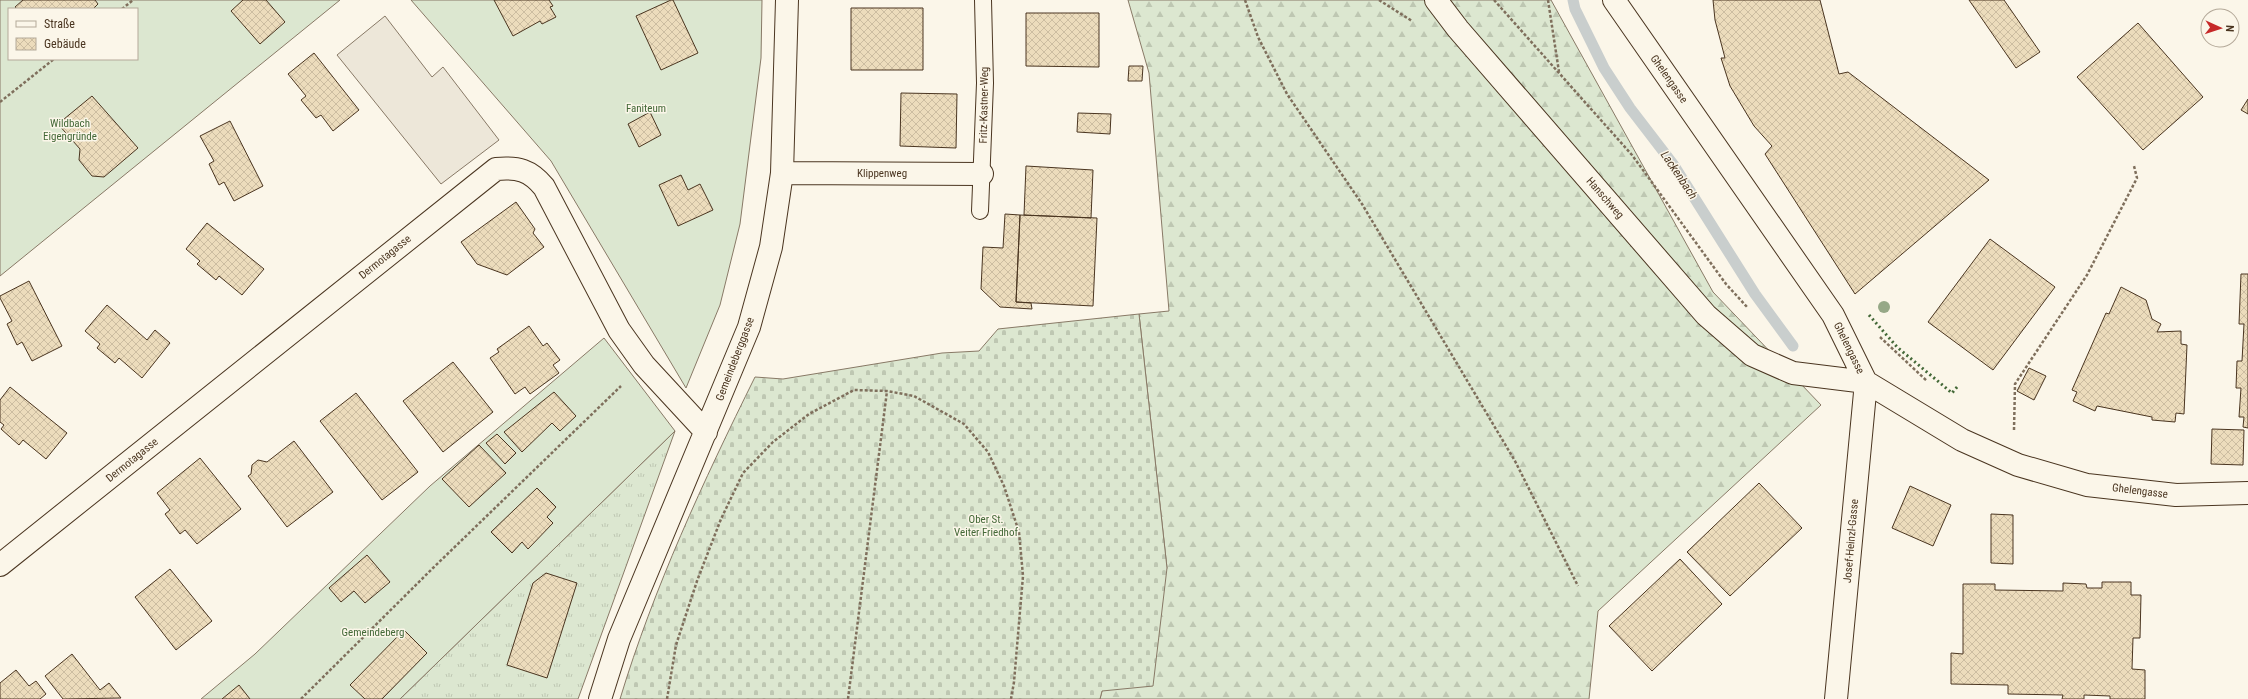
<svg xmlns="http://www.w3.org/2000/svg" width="2248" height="699" font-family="'Roboto Condensed',sans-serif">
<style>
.grass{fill:url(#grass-tufts);stroke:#887966}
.forest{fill:url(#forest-firs);stroke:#887966}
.cemetery{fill:url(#cemetery-stones);stroke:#887966}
.garden{fill:#dce7d0;stroke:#887966;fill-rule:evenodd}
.parking{fill:#ede7d9;stroke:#887966}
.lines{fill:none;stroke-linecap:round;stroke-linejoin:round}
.stream{stroke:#c9cecd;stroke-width:11}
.building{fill:url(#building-cross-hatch);stroke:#4a3520}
.lane-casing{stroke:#4a3520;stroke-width:18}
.street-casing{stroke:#4a3520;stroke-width:24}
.path{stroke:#7f6f5c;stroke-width:2.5;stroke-dasharray:3 2;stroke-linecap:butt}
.lane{stroke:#fbf6e9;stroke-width:16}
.street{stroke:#fbf6e9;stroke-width:22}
.hedge{stroke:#436837;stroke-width:3;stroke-dasharray:2 3;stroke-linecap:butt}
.tree{fill:#96a887}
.labels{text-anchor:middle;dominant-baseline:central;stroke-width:3;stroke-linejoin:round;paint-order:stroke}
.street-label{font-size:11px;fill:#4a3520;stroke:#fbf6e9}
.park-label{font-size:11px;fill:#436837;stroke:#fbf6e9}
.water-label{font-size:12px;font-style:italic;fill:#4a3520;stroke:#fbf6e9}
</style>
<defs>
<pattern id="grass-tufts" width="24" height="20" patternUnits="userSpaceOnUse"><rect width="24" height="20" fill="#dce7d0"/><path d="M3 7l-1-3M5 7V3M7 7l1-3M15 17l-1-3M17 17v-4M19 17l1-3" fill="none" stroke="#bec7b2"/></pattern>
<pattern id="forest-firs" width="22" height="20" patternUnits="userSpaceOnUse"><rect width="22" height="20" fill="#dce7d0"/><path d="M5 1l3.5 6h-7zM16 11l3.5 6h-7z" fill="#bec7b2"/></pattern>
<pattern id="cemetery-stones" width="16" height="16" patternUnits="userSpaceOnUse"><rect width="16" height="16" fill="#dce7d0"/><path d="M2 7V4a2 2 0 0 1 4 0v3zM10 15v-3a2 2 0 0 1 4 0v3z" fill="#bec7b2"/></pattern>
<pattern id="building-cross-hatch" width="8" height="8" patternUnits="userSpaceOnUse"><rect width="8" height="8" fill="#ecdcbc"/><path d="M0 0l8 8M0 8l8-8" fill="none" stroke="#ccbda1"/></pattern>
</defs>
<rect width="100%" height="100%" fill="#fbf6e9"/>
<!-- grass -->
<path class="grass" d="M675,431L578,699H400Z"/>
<!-- forest -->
<path class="forest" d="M1128,0H1551L1713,292L1821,405L1598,611L1589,699H1100L1102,691L1167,568L1139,314L1169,311L1149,73Z"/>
<!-- cemetery -->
<path class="cemetery" d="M1139,314L1167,568L1153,686L1102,691L1100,699H620C654,587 703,482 755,377L783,379L942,353L979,351L998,329Z"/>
<!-- garden -->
<path class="garden" d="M0,0H340L0,276ZM9,9H137V59H9Z
M411,0H762L761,58L740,224L720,305L686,388L551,161Z
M604,338L675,431L400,699H201L255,654L430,486Z"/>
<!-- parking -->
<path class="parking" d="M385,16L432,77L443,67L499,140L441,184L337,55Z"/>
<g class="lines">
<!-- stream -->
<path class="stream" d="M1573,0L1575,9L1604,68L1630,108L1673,164L1755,294L1793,346"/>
</g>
<!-- building -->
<path class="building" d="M23,0H95L98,4L93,9H17L15,7Z
M243,0H266L285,22L260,44L231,11Z
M494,0H549L553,6L550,7L556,17L542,24L540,21L513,36Z
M671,0H673L698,53L661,70L636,16Z
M1713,0H1820L1839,74L1848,72L1989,180L1855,294L1765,154L1772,146L1754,126L1730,86L1721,58H1725L1715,20Z
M1969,0H2004L2040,52L2016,68Z
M851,8H923V70H851Z
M1026,13H1099V67L1026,66Z
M2138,23L2203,97L2143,150L2077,77Z
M314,53L359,110L333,131L321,115L316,118L301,100L306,96L288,74Z
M1129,66H1143L1142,81H1128Z
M901,93L957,94L956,148L900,146Z
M92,96L138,148L104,177L92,176L79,160L80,149L58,124Z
M2248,99V114L2241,110Z
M650,112L661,135L639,147L628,124Z
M1078,113L1111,114L1110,134L1077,132Z
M230,121L263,186L234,201L224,182L219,185L209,164L214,161L200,136Z
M1026,166L1093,170L1091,218L1024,215Z
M681,175L688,190L700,184L713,210L678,226L659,185Z
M516,202L535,229L533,233L544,247L507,275L477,264L461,242Z
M1005,214L1020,215L1016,302L1031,303L1032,309L1000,307L981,289L983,247L1003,248Z
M1020,215L1097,218L1093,306L1016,302Z
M207,223L264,269L242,295L219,276L216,280L197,264L200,261L186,249Z
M1990,239L2055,287L1993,370L1928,322Z
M2241,274H2248V428L2243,427L2244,417H2239L2241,388H2236L2237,361H2242L2244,324H2239Z
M29,281L62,346L32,361L22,342L17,345L7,324L12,321L0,298V296Z
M2121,287L2146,300L2152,319L2161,324L2157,332L2181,331V344L2187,345L2184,414L2176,413L2175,422L2152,420V417L2097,406L2095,411L2073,401L2077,392L2072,390L2106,313L2109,314Z
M107,305L147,340L155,330L170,343L142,378L119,358L115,363L97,348L100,344L85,331Z
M529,326L543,346L547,343L560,360L553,365L559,373L530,394L525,387L515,394L490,358L499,352L497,349Z
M453,362L493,412L443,452L403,401Z
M2029,368L2046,376L2034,400L2017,391Z
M10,387L67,433L46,459L23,440L19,445L1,429L4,425L0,422V400Z
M554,392L576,416L560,431L552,423L522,452L504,432Z
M356,393L418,472L382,500L320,421Z
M2212,429L2244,430L2243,465L2211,464Z
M497,434L516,453L505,464L486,443Z
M294,441L333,492L287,527L248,476L251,474L252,465L258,460L267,462Z
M479,445L506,473L469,507L442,479Z
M200,458L241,509L197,544L185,530L180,534L165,514L170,510L157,493Z
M1759,483L1802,528L1730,596L1687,552Z
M1910,486L1951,505L1933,546L1892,528Z
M537,488L556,507L547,517L553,523L528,549L522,542L512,553L491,532Z
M1991,514L2013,515V564L1991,563Z
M367,555L390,582L365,603L354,591L341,602L329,588Z
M1680,559L1722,604L1652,671L1609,626Z
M170,569L212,621L176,650L135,597Z
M546,573L577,583L547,678L507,665L533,583Z
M2102,582H2131V595H2141L2140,638H2133L2132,669L2145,670V699H2110V696L2084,695V699H2062L2063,695L2008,694V685L1951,684V653L1963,654V584H1995V590L2063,591V583L2086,584L2087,588H2102Z
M404,630L427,653L382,699H365L350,685Z
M72,654L100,690L109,683L121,698L63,699L45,676Z
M16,670L29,686L36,681L46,694L40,699H0V683Z
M239,685L250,699H222Z"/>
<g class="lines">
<defs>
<path id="lane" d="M980,211L985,83L983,0"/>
<path id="street" d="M1436,0L1458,29L1706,315L1752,355L1793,373L1866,382
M1614,0L1833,315L1866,382L1962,440L2018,465L2087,485L2176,495L2248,493
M782,173L982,174
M0,565L496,169C518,167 530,170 544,187L619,330L644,365L706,432
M600,699L619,639L749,327L771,247L782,173L787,0
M1836,699L1866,382"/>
</defs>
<!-- lane casing -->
<use href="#lane" class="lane-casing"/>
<!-- street casing -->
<use href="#street" class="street-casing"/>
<!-- path -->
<path class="path" d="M1245,0L1258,37L1287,94L1362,204L1515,461L1578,586
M1379,0L1412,21
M1494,0L1632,155L1726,284L1748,308
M1548,0L1559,72
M122,9L133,0
M0,102L54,59
M1880,337L1927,381
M2014,430L2015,384L2087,275L2137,178L2134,166
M301,699L433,568L621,386
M667,699L676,645L697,581L721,519L743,473L773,442L809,414L854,390L887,391L914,396L964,424L988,452L1004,486L1019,532L1023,576L1014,682L1011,699
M848,699L887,391"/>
<!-- lane -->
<use href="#lane" class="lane"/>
<!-- street -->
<use href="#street" class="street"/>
<!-- hedge -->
<path class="hedge" d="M1869,315L1897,347L1952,393L1958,386"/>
</g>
<!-- trees -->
<circle class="tree" cx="1884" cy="307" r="6"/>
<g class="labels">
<!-- street labels -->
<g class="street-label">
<text transform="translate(1669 79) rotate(55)">Ghelengasse</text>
<text transform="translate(984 105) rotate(-89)">Fritz-Kastner-Weg</text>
<text x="882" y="173">Klippenweg</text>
<text transform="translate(1605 198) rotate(49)">Hanschweg</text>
<text transform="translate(385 257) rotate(-39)">Dermotagasse</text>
<text transform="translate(1849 348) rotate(64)">Ghelengasse</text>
<text transform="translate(735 359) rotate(-69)">Gemeindeberggasse</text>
<text transform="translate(132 460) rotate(-39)">Dermotagasse</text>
<text transform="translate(2140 491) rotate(7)">Ghelengasse</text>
<text transform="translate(1851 541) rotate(-85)">Josef-Heinzl-Gasse</text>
</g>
<!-- park labels -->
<g class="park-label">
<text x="646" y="108">Faniteum</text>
<text x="70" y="123">Wildbach<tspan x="70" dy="13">Eigengründe</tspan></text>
<text x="986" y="519">Ober St.<tspan x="986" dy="13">Veiter Friedhof</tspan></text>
<text x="373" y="632">Gemeindeberg</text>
</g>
<!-- water labels -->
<g class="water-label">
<text transform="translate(1679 175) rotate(56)">Lackenbach</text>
</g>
</g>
<!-- legend -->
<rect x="8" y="8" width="130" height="52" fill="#fbf6e9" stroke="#b4a999"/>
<rect x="16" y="21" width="20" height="6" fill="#fbf6e9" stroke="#b4a999"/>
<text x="44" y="28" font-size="12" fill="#4a3520">Straße</text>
<rect x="16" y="38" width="20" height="12" fill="url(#building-cross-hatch)" stroke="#b4a999"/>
<text x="44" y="48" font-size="12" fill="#4a3520">Gebäude</text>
<!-- north arrow -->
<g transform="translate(2220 28) rotate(93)"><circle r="19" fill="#fbf6e9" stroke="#b4a999"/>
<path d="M0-3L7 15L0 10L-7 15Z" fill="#c62828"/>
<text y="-6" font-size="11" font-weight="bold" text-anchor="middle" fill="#4a3520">N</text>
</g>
</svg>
